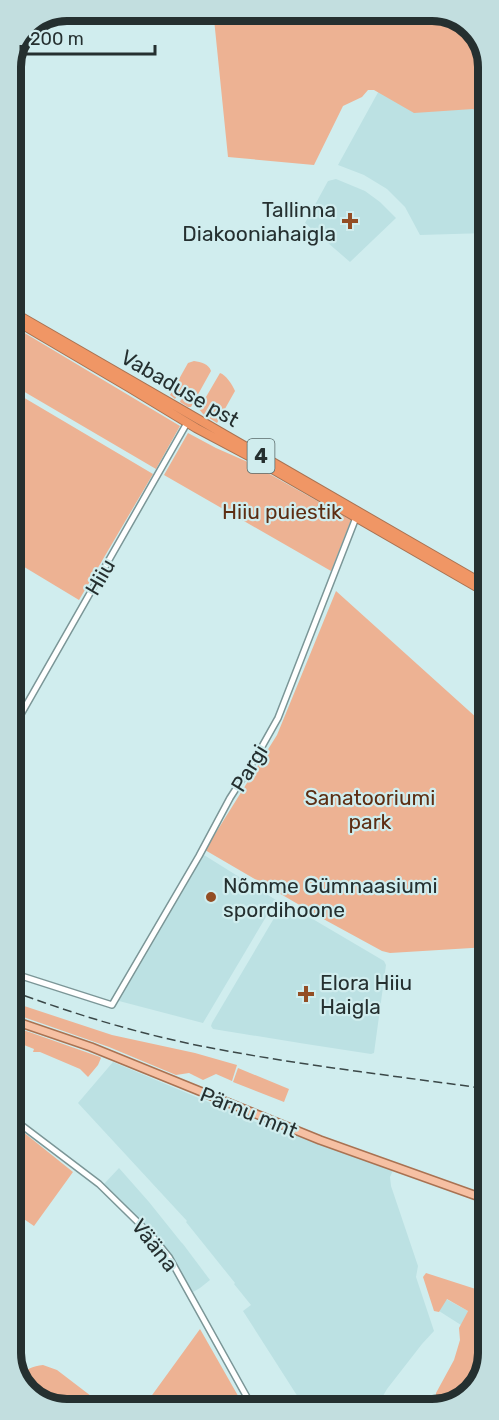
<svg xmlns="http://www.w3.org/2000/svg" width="499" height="1420" font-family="Rubik,sans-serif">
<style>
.built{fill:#bce1e3}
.green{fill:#edb293}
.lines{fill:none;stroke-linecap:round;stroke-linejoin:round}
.minor-casing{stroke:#7b9697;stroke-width:8}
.major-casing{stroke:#a97252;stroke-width:10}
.highway-casing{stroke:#a97252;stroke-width:10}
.minor{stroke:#fff;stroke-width:5}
.major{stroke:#f6c0a3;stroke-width:7}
.highway{stroke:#f09665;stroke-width:8}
.rail{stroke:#3b4848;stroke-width:1.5;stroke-dasharray:9 4.5;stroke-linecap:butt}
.poi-dot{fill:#934d24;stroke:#d0edee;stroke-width:2}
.labels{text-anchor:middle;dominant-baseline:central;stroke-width:4.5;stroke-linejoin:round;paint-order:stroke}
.shield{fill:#d0edee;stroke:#586969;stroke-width:1.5}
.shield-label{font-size:20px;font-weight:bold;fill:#253030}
.poi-label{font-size:21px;fill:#253030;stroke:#d0edee;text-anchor:start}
.street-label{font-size:21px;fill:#253030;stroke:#d0edee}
.park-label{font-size:21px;fill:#5c2e13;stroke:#d0edee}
.rim{fill:none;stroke:#253030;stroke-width:8}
</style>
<rect width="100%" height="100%" fill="#d0edee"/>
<!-- built -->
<path class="built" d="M403,47L487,105V233L420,235L405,207L387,189L364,175L338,165Z
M336,179L365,191L380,202L396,218L350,262L305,223L328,181Z
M204,855L276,900L203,1023L119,1001Z
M283,903L311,918L384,961L386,965L374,1053L371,1054L306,1044L213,1029L211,1026L212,1023Z
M113,1062L282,1133L320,1140L394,1168L390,1177L391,1186L418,1266L416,1277L434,1331L422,1344L387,1389L376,1408H305L243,1311L251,1305L234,1284L235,1283L186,1222L187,1221L78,1103Z
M119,1168L149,1202L181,1242L183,1244L210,1280L200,1288L193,1292L172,1257L155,1234L104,1184Z
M446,1299L468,1311L461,1325L439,1311Z"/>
<!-- green -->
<path class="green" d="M206,11H436L469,24L486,52L487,118L473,109L414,113L374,90H368L362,97L343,106L314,165L228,157L214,19Z
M23,332L180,426L156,469L11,384V353Z
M194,361C201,362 209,364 211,371L191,407H188L180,402L181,399L177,396L175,399L170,395L188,363Z
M220,373C226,375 232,384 235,391L217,423L203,414L199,409Z
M11,390L153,474L79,600L11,559Z
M188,433L216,448L250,463L351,520L331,571L164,475Z
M336,591L488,728V947L390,953L382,951L327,921L205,850L277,735Z
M12,1002L112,1035L195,1053L237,1065L232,1081L216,1074L203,1080L189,1073L176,1075L109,1047L12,1013Z
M12,1026L100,1057L101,1058L98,1065L88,1077L80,1069L40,1052H33L34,1049L14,1041L12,1045Z
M238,1068L289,1089L284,1102L233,1082Z
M12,1123L73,1172L34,1226L12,1211Z
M426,1273L488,1293V1354L477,1387L447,1407L436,1408V1393L454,1360L460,1340L459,1328L468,1311L447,1299L439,1312L434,1311L423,1277Z
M200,1329L245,1408L142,1409Z
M43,1365L57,1370L108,1409H63L32,1398L19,1377C25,1369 33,1366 43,1365Z"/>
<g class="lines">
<defs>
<path id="minor" d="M12,730L187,423
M12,973L112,1005L199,856L230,798L255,759L278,718L357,515
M12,1118L99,1184L152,1236L169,1257L253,1408"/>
<path id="major" d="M12,1020L91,1047L320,1140L488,1200"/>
<path id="highway" d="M11,311L487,586
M11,318L130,388L196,428L260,462L487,593"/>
</defs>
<!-- minor casing -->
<use href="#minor" class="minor-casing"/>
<!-- major casing -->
<use href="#major" class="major-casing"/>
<!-- highway casing -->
<use href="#highway" class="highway-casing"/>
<!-- minor -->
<use href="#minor" class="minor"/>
<!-- major -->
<use href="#major" class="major"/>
<!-- highway -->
<use href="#highway" class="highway"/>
<!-- rail -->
<path class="rail" d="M12,991C71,1013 130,1031 191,1044C289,1064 389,1075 488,1089"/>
</g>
<!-- markers -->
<g class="poi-dot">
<path d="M347 212h6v6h6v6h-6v6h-6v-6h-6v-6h6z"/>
<circle cx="211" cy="897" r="6"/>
<path d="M303 985h6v6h6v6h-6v6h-6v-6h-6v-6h6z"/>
</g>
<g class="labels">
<!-- shield labels -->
<rect class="shield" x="247.5" y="439" width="27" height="34" rx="4.5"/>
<g class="shield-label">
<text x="261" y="456">4</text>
</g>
<!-- poi labels -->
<g class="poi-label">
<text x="336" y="209" text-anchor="end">Tallinna<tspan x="336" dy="24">Diakooniahaigla</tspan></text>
<text x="223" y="885">Nõmme Gümnaasiumi<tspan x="223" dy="24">spordihoone</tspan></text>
<text x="320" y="982">Elora Hiiu<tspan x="320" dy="24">Haigla</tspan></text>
</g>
<!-- street labels -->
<g class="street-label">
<text transform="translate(180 388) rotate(30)">Vabaduse pst</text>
<text transform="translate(100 577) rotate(-60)">Hiiu</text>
<text transform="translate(249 768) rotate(-59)">Pargi</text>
<text transform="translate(249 1112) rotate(22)">Pärnu mnt</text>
<text transform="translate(155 1245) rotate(52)">Vääna</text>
</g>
<!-- park labels -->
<g class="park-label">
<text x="282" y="511">Hiiu puiestik</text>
<text x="370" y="797">Sanatooriumi<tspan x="370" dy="24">park</tspan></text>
</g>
</g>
<!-- crop -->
<path d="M0 0H499V1420H0ZM67 21H432A46 46 0 0 1 478 67V1353A46 46 0 0 1 432 1399H67A46 46 0 0 1 21 1353V67A46 46 0 0 1 67 21Z" fill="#c2dedf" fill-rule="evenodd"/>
<path class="rim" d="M67 21H432A46 46 0 0 1 478 67V1353A46 46 0 0 1 432 1399H67A46 46 0 0 1 21 1353V67A46 46 0 0 1 67 21Z"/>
<!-- scale -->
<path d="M21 45v9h134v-9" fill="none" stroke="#253030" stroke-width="3"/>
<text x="30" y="45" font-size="18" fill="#253030" stroke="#d0edee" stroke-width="4.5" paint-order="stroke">200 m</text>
</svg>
